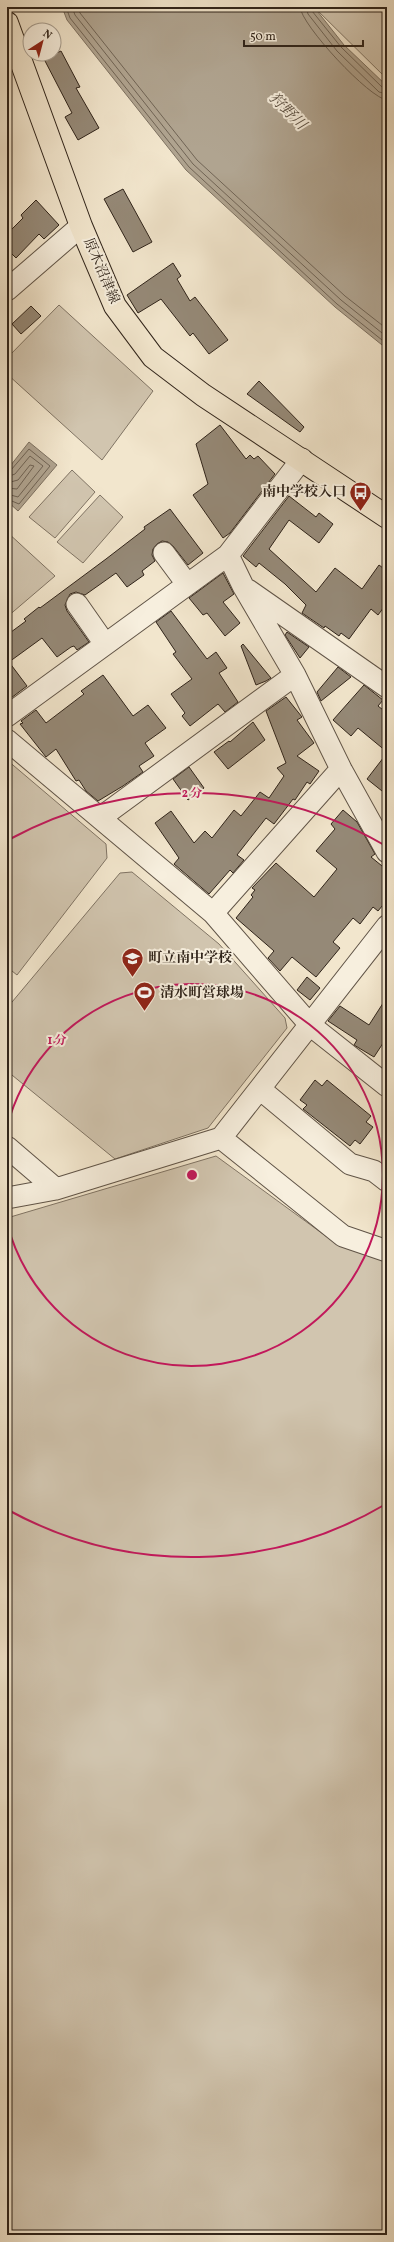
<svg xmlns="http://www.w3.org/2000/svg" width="394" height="2242" font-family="Vollkorn,'Noto Serif JP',serif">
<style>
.green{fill:#d1c5af;stroke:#807464}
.water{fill:#b0a490;stroke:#7d7161}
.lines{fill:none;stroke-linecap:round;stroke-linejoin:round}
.shore{stroke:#706455;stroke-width:1}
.building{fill:#958977;stroke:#30241a}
.minor-casing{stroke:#605447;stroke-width:23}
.major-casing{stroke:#30241a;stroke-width:24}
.minor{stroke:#f7efde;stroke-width:21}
.major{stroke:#f2e6cd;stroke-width:22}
.ring{fill:none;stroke:#c2185b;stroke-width:2}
.labels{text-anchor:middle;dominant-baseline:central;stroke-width:4;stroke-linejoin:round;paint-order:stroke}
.street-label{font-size:14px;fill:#30241a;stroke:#f7efde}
.poi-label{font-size:14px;font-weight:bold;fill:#30241a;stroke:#f7efde;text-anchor:start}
.water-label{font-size:15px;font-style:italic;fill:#5d5143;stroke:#f7efde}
.centre{fill:#c2185b;stroke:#f7efde;stroke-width:2}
.ring-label{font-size:12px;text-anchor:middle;font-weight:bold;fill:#c2185b;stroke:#f7efde;stroke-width:4;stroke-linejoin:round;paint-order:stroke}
</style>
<rect width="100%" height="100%" fill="#f2e6cd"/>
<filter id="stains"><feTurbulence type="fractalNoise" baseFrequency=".005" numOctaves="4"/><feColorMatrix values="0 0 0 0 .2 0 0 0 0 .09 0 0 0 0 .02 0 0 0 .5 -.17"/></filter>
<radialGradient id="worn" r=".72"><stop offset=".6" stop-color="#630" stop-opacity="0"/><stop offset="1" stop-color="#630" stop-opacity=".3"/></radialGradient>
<!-- green -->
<path class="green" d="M314,7H387V79Z
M59,305L153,391L102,460L7,374V358Z
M72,470L95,492L55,538L29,517Z
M100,495L123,517L83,563L57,542Z
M7,532L55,576L7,617Z
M7,760L106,844L107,858L17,975L7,967Z
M132,872L219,944L285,1018L287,1028L208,1128L115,1159L7,1071V1008L120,873Z
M216,1156L334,1242L387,1262V2235H7V1218Z"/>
<!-- water -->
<path class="water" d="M62,7H314L344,45L387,86V349L335,307L186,170L67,20Z
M29,442L57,465L18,511L7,501V470Z"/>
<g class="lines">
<!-- shore -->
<path class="shore" d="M66,7L70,18L189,167L337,304L387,344
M72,7L75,15L193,164L341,300L387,337
M78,7L80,13L197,160L345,296L387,329
M300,7C301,25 370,99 387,100
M306,7L308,14L337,51L379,92L387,94
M311,7L312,11L341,47L383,88L387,89
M7,472L11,470L29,449L50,466L19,504L7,499
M7,477L15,474L30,456L43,466L18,497L7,494
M7,483L18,480L30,465L34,466L17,489L7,488"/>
</g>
<!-- building -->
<path class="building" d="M61,51L80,87L76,88L99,128L78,140L65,117L72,113L44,59Z
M123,189L152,242L133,252L104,199Z
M36,200L59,225L44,239L39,234L16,258L7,249V234L23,218L21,215Z
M173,263L181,276L177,279L190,301L195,297L228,340L209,354L193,333L190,336L161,299L138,313L127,295Z
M31,306L41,316L21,334L12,324Z
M259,381L304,427L300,432L247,394Z
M220,425L246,459L250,455L254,459L258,456L275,474L230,533L223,538L193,495L208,484L196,444Z
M289,496L316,517L319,513L333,524L319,543L289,520L269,549L316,592L335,568L362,589L379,565L387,571V603L378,615L371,609L349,639L341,633L339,636L325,626L324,628L302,613L306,605L285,584L259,563L256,567L243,556Z
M170,509L203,553L188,565L173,546L168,542L162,541L157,544L153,549L152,555L155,561L142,571L144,575L127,587L116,573L85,595L76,592L70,594L65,605L67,611L89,642L77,650L74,646L71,647L57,657L42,638L9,662L27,686L7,701V635L26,621L24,619L39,607L40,608L106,559L145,529L144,527Z
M223,573L234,594L223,602L240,623L225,636L207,613L203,615L189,598Z
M171,611L207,659L216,652L227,668L219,673L238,702L225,712L218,704L190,726L182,716L185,713L171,694L192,679L173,654L176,652L156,622Z
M287,632L309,647L300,658L285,635Z
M243,644L271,678L266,681L256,685L241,646Z
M338,667L351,677L321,701L317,692Z
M103,675L133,716L148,705L166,728L145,743L154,756L139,766L143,772L123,786L98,801L86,791L79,780L76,781L56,749L46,757L20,724L23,723L21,721L36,710L46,723L84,694L81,691Z
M364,685L383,700L378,706L387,713V752L358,728L351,736L333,720Z
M286,697L302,717L297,720L314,743L297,756L319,771L310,784L307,782L295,800L293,799L274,824L266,818L237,855L244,860L233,873L230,870L209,894L174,864L179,858L155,823L171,811L194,843L205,831L212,838L234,810L241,816L260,792L269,798L284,776L277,768L286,763L266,711Z
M253,722L265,740L228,769L214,752L229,741L230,742Z
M387,753V795L367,779Z
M189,767L204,788L188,800L173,779Z
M343,810L357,822L375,854L371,857L387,870V900L378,911L373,907L360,924L353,918L333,942L340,948L316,977L292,957L280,971L268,958L274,951L236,918L253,897L251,895L255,890L252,888L276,863L314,897L337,869L316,851L335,829L331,824Z
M307,977L320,988L310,1000L297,990Z
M387,997V1037L374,1057L354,1045L357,1040L328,1021L340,1006L369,1025Z
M315,1080L322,1086L327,1080L371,1116L366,1122L373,1127L360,1144L355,1140L350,1146L303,1109L307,1105L300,1100Z"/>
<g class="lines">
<defs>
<path id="minor" d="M7,290L81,226
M302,459L228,555L243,586L295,675L341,769L387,852
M164,553L187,584
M248,590L387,687
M77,604L105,644
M7,716L228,555
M7,740L213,913L310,1025L387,1086
M100,818L295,675
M213,913L341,769
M260,1089L350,1164L374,1171L387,1181
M221,1138L343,1236L387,1251
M7,1147L56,1189L221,1138L387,926
M7,1198L56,1189"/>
<path id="major" d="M7,23L81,226L115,306L153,357L203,395L387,517"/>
</defs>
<!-- minor casing -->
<use href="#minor" class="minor-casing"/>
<!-- major casing -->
<use href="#major" class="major-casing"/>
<!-- minor -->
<use href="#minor" class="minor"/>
<!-- major -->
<use href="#major" class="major"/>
</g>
<!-- distance rings -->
<g class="ring">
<path d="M7 1127A191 191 0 1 1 7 1223"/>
<path d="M386 1504A382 382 0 0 1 10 1511M10 839A382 382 0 0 1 386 846"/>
</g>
<!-- icons -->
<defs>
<symbol id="bus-pin" viewBox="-11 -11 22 30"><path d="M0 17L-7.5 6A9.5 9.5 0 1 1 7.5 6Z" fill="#8f2418" stroke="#f7efde"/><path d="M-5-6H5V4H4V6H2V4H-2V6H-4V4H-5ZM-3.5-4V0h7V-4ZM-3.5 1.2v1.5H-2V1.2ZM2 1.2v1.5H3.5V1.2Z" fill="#fff"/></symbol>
<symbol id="school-pin" viewBox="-11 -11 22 30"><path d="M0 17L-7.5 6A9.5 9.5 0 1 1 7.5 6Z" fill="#8f2418" stroke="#f7efde"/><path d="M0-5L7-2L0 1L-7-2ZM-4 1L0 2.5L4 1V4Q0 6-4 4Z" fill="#fff"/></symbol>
<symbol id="stadium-pin" viewBox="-11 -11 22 30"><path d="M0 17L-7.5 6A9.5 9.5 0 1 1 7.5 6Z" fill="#8f2418" stroke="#f7efde"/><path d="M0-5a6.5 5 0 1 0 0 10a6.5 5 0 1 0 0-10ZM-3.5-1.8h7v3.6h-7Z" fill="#fff"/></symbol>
</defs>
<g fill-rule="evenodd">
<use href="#bus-pin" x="348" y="480" width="25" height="34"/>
<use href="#school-pin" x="120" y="946" width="25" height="34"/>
<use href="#stadium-pin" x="132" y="980" width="25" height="34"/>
</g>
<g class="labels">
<!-- street labels -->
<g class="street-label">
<text transform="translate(101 271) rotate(67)">原木沼津線</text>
</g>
<!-- poi labels -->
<g class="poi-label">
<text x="346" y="492" text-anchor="end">南中学校入口</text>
<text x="148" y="958">町立南中学校</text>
<text x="160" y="993">清水町営球場</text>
</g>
<!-- water labels -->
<g class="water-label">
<text transform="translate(287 112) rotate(45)">狩野川</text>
</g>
</g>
<circle cx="192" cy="1175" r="6" class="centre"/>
<g class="ring-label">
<text x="192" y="797">2 分</text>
<text x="57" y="1044">1 分</text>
</g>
<!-- margin -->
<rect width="394" height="2242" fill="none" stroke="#f2e6cd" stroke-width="24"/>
<rect x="8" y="8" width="378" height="2226" fill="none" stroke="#30241a" stroke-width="2"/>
<rect x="12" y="12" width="370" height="2218" fill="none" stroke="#30241a"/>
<!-- north arrow -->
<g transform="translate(42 42) rotate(36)"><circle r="19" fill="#f7efde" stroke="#a79e90"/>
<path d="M0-3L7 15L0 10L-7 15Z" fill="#8f2418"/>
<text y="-6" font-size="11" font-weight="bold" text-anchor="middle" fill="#30241a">N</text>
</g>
<!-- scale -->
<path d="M244 40v6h119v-6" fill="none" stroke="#30241a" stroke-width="2"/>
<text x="250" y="40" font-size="12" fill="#30241a" stroke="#f7efde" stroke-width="3" paint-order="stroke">50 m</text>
<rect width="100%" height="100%" filter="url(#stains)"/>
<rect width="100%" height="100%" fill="url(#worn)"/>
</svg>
